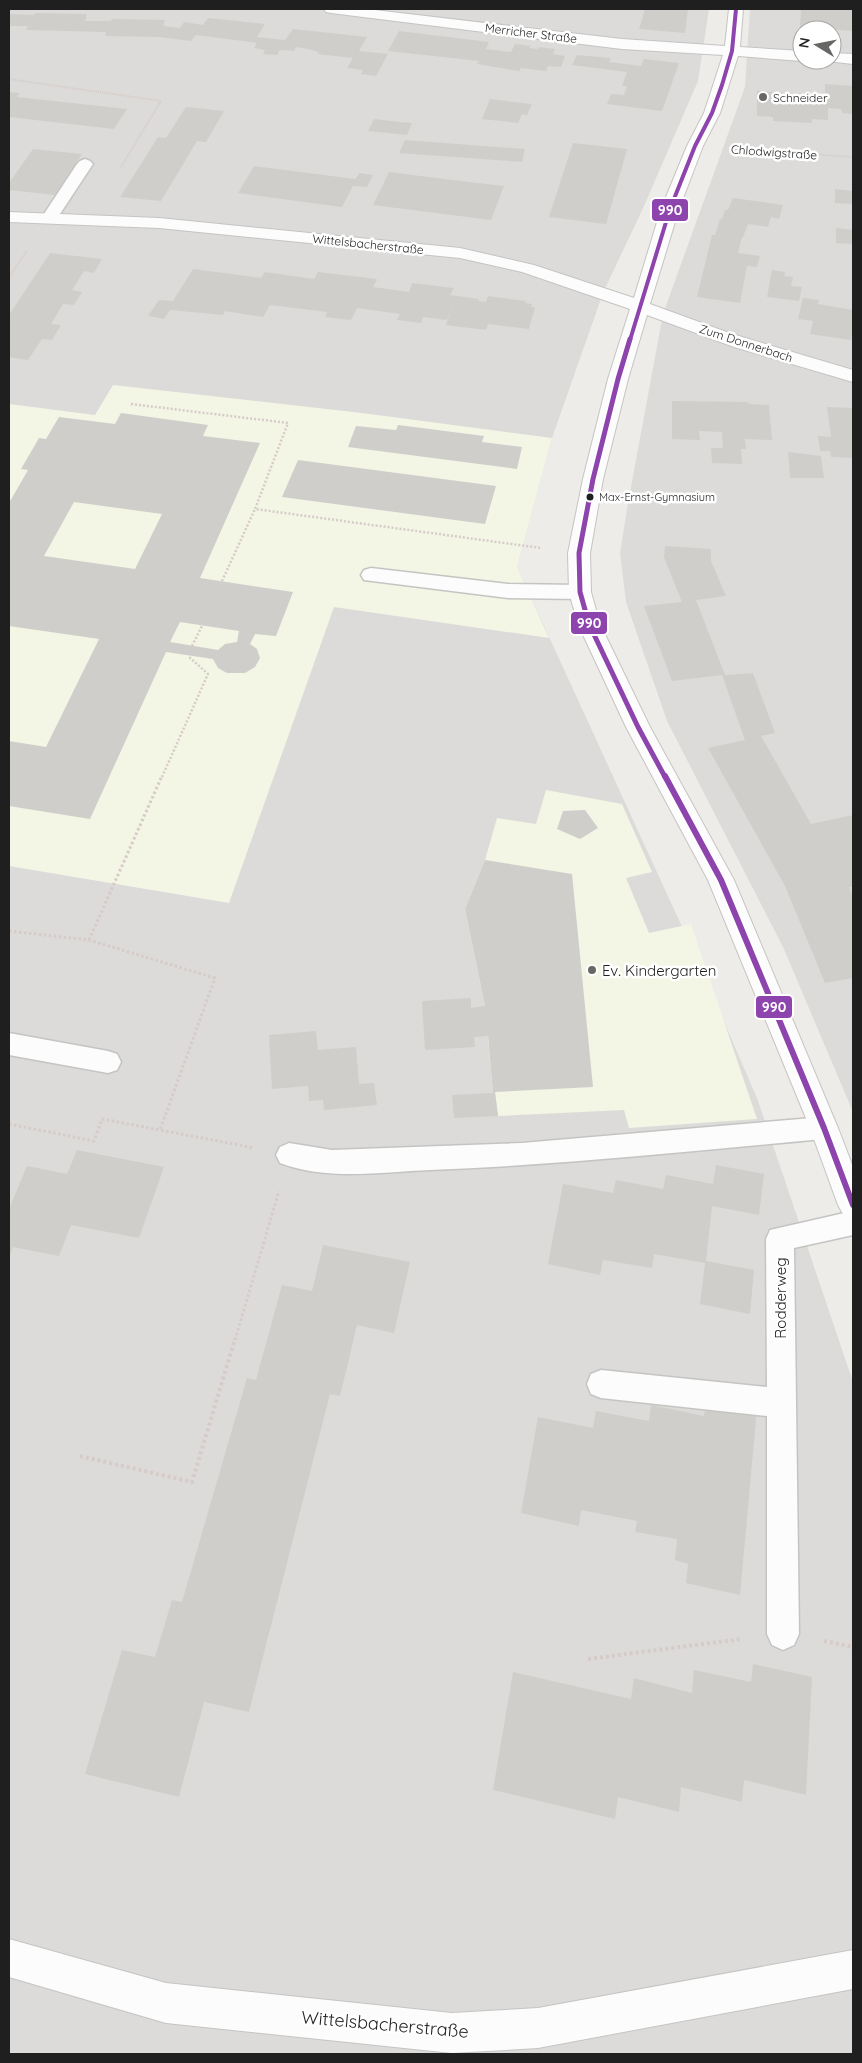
<svg xmlns="http://www.w3.org/2000/svg" width="862" height="2063" font-family="Quicksand,sans-serif">
<style>
.residential{fill:#dcdbd9;fill-rule:evenodd}
.education{fill:#f3f5e5}
.building{fill:#d0cecb;fill-rule:evenodd}
.lines{fill:none;stroke-linecap:round;stroke-linejoin:round}
.lane-casing{stroke:#c4c4c2;stroke-width:3}
.street-casing{stroke:#c4c4c2;stroke-width:2}
.path-far3{stroke:#d6cbc8;stroke-width:2;stroke-dasharray:1 1;stroke-linecap:butt}
.path-far2{stroke:#d6cbc8;stroke-width:2.5;stroke-dasharray:2 2;stroke-linecap:butt}
.path-far1{stroke:#d6cbc8;stroke-width:3;stroke-dasharray:2.5 2.5;stroke-linecap:butt}
.path{stroke:#d6cbc8;stroke-width:4;stroke-dasharray:3 3;stroke-linecap:butt}
.lane{fill:#fcfcfc;fill-rule:evenodd}
.street{fill:#fcfcfc;fill-rule:evenodd}
.bus-1-far2-casing{stroke:#fff;stroke-width:6}
.bus-1-far1-casing{stroke:#fff;stroke-width:8}
.bus-1-casing{stroke:#fff;stroke-width:10}
.bus-1-far2{stroke:#8e44ad;stroke-width:4}
.bus-1-far1{stroke:#8e44ad;stroke-width:5}
.bus-1{stroke:#8e44ad;stroke-width:6}
.poi-dot{fill:#676765;stroke:#fff;stroke-width:2}
.bus-dot{fill:#1f1f1f;stroke:#fff;stroke-width:2}
.labels{text-anchor:middle;dominant-baseline:central;stroke-width:5;stroke-linejoin:round;paint-order:stroke}
.far-bus-label{font-size:11px;fill:#1f1f1f;stroke:#fff;text-anchor:start}
.far-street-label{font-size:12px;fill:#1f1f1f;stroke:#fff}
.far-poi-label{font-size:12px;fill:#1f1f1f;stroke:#fff;text-anchor:start}
.poi-label{font-size:15px;fill:#1f1f1f;stroke:#fff;text-anchor:start}
.street-label{font-size:15px;fill:#1f1f1f;stroke:#fff}
.near-street-label{font-size:18px;fill:#1f1f1f;stroke:#fff}
.line-badge{stroke:#fff;stroke-width:2}
.badge-label{font-size:14px;text-anchor:middle;font-weight:bold;fill:#fff}
</style>
<rect width="100%" height="100%" fill="#edece8"/>
<!-- residential -->
<path class="residential" d="M9,9H709L698,81L644,206L603,293L552,438L517,567L695,955L757,1098L853,1382V2054H9Z
M750,9H853V1112L783,947L667,721L626,602L620,553L628,503L663,314L745,87ZM802,30H832V60H802Z"/>
<!-- education -->
<path class="education" d="M113,385L362,413L552,438L517,567L549,638L334,607L229,903L9,866V404L95,415Z
M546,790L622,804L652,872L626,878L649,933L691,924L757,1119L629,1128L624,1110L498,1116L495,1093H493L485,1006L465,909L485,860L497,818L536,824Z"/>
<!-- building -->
<path class="building" d="M645,9H688L685,33L639,29Z
M801,9H853V31L800,27Z
M35,13L87,14L85,21H111L112,19L165,20L163,26L180,28L184,22L203,25L208,18L265,24L257,37L285,40L293,29L367,37L359,51L388,54L376,76L361,74L363,70L347,68L353,58L317,54L319,52L308,49L296,47L294,51L280,50L277,55L263,54L265,50L254,48L257,43L196,35L191,41L159,37L105,36L106,32L26,30L28,26H9V14L34,15Z
M399,31L489,42L486,49L511,52L515,44L531,46L529,48L538,49L539,47L555,49L553,54L565,56L561,67L548,66L546,71L521,68L519,71L477,64L479,61L388,51Z
M577,55L611,58L609,62L641,66L644,59L679,63L662,111L607,104L611,94L624,95L627,86H622L627,72L572,65Z
M825,84L853,86V114L842,113L841,109L828,108V120L812,119V123L773,121V117L757,116V91L825,95Z
M9,92L20,93L17,97L127,109L114,129L9,117Z
M490,99L532,104L527,115L522,114L518,123L482,119Z
M186,107L224,111L206,142L197,141L161,201L120,197L158,137L166,138Z
M374,119L399,122L412,123L407,135L368,131Z
M405,140L458,144L525,149L522,162L399,153Z
M573,143L627,149L606,224L549,217Z
M33,149L82,154L55,195L9,190V183Z
M254,166L355,179L360,173L373,175L367,187L353,186L342,207L238,193Z
M389,172L452,180L504,186L491,220L373,205Z
M835,189L853,191V204L835,203Z
M733,198L783,205L779,219L771,217L768,227L748,224L743,237H742L738,253L760,256L757,267L747,266L740,303L697,297L712,235H715L720,219H722L725,210H728Z
M836,228L853,230V244L836,243Z
M50,253L102,259L94,273L84,271L72,290L82,292L74,305L63,304L51,324L61,325L52,340L42,339L28,360L9,357V315Z
M193,269L261,278L265,272L314,279L318,272L377,279L373,287L409,292L412,283L454,288L450,295L479,299L478,301L486,302L488,296L495,297L526,301L525,303L532,304L531,307H535L529,329L488,324L486,330L446,325L455,298L447,320L423,317L421,323L397,320L400,314L357,308L351,320L325,317L327,312L270,305L263,317L225,311L223,315L170,310L164,319L148,316L159,300L173,301Z
M772,270L785,272L784,276L793,277L791,286L802,287L799,301L767,297Z
M803,298L819,300L818,304L853,310V330L851,340L810,334L813,321L798,319Z
M672,401L747,402L750,404L769,405L772,440L745,439L746,449H741L742,464L712,463L711,448H723L722,432L699,431L700,440L672,439Z
M827,407L853,408V458L831,457L830,451H820L818,436L831,437Z
M121,413L208,425L203,436L260,443L200,578L293,592L276,636L255,634L250,644L257,649L260,658L255,667L245,673H227L218,668L213,659L166,652L90,819L9,806V741L46,747L99,639L9,626V503L28,470L21,469L39,438L46,439L59,417L115,424ZM74,502L162,514L135,569L44,556ZM180,622L239,631L237,642L225,644L218,650L170,642Z
M398,425L484,436L482,442L522,447L517,469L348,447L356,426L396,430Z
M788,452L821,456L824,478H790Z
M298,460L496,486L485,524L282,497Z
M665,546L711,549V561L726,596L696,600L725,675L753,673L775,733L761,736L811,824L853,815V887H849L853,897V978L825,983L785,886L708,748L745,740L722,675L672,681L644,606L682,602L664,557Z
M585,810L598,828L580,839L557,829L563,811Z
M485,860L572,874L593,1087L495,1092L498,1116L454,1118L452,1095L493,1093L488,1036L474,1037L475,1047L425,1050L422,1001L471,998V1008L485,1006L465,909Z
M316,1031L318,1050L356,1047L359,1084L374,1083L377,1105L324,1110L323,1100L309,1101L308,1086L272,1089L269,1035Z
M77,1150L164,1167L139,1238L71,1225L59,1256L13,1247L9,1258V1209L27,1166L67,1174Z
M716,1165L764,1174L759,1215L712,1206L706,1261L754,1270L750,1314L700,1304L705,1263L654,1254L652,1268L603,1260L600,1275L548,1264L563,1184L613,1193L616,1180L663,1189L666,1175L713,1184Z
M323,1245L410,1262L394,1333L357,1325L340,1396L330,1394L249,1712L204,1702L179,1797L85,1774L122,1650L155,1657L172,1600L182,1602L247,1378L256,1380L282,1285L312,1291Z
M707,1398L757,1408L740,1595L686,1583L688,1564L675,1560L677,1539L635,1532L637,1521L581,1510L579,1526L521,1513L538,1417L593,1428L596,1411L649,1421L651,1405L704,1416Z
M753,1664L812,1677L806,1795L744,1780L742,1802L681,1787L679,1812L618,1797L615,1819L493,1790L513,1672L631,1699L634,1678L692,1693L694,1670L751,1682Z"/>
<g class="lines">
<defs>
<path id="lane" d="M85,159L90,161L93,164L58,217L56,220H44L42,217L77,164L80,161Z
M371,568L508,584L580,585L587,587L590,592L587,597L580,599L508,598L364,580L361,575L364,570Z
M9,1033L108,1051L117,1054L121,1062L117,1070L108,1073L9,1055Z
M824,1117L833,1120L837,1128L833,1136L824,1139C693,1151 562,1165 430,1170C381,1172 327,1181 280,1163L276,1155L280,1147L289,1143L332,1150L522,1143Z
M853,1211V1235L794,1248L799,1634L794,1645L783,1650L772,1645L767,1634V1416L601,1398L591,1394L587,1384L591,1374L601,1370L767,1387L766,1239L770,1230Z"/>
<path id="street" d="M324,9H366L622,39L725,46L729,9H743L740,47L802,51V60H804L802,61L738,56L720,113L703,146L679,209L650,304L732,334L853,370V382L734,347L647,315L628,379L603,479L590,553L591,592L600,624L650,727L734,880L838,1128L853,1167V1218L843,1214L838,1205L810,1128L708,880L626,727L578,624L569,592L568,553L583,479L608,379L630,309L522,272L460,258L159,228L9,222V212L159,218L460,248L534,265L634,298L661,209L687,146L704,113L723,55L622,49L331,13L326,12Z
M832,53L853,54V64L827,61L826,60H832Z
M9,1939L166,1983L452,2013L538,2008L853,1950V1989L538,2048L452,2053L166,2023L9,1977Z"/>
</defs>
<!-- lane casing -->
<use href="#lane" class="lane-casing"/>
<!-- street casing -->
<use href="#street" class="street-casing"/>
<!-- path-far3 -->
<path class="path-far3" d="M9,79L161,101L121,167
M733,149L853,157
M9,277L27,251"/>
<!-- path-far2 -->
<path class="path-far2" d="M131,404L288,423L255,509L541,548
M222,581L255,509
M192,646L202,626
M162,777L208,674L188,656"/>
<!-- path-far1 -->
<path class="path-far1" d="M9,931L89,940L215,978L160,1130L254,1148
M89,940L162,776
M9,1124L94,1141L102,1119L160,1130
M235,1340L279,1191"/>
<!-- path -->
<path class="path" d="M80,1456L192,1482L235,1339
M824,1641L853,1647
M588,1659L741,1639"/>
<!-- lane -->
<use href="#lane" class="lane"/>
<!-- street -->
<use href="#street" class="street"/>
<defs>
<path id="bus-1-far2" d="M630,340L670,209L695,146L712,113L722,85L732,51L736,9"/>
<path id="bus-1-far1" d="M630,339L618,379L593,479L579,553L580,592L589,624L638,727L665,777"/>
<path id="bus-1" d="M665,776L721,880L824,1128L853,1205"/>
</defs>
<!-- bus-1-far2 casing -->
<use href="#bus-1-far2" class="bus-1-far2-casing"/>
<!-- bus-1-far1 casing -->
<use href="#bus-1-far1" class="bus-1-far1-casing"/>
<!-- bus-1 casing -->
<use href="#bus-1" class="bus-1-casing"/>
<!-- bus-1-far2 -->
<use href="#bus-1-far2" class="bus-1-far2"/>
<!-- bus-1-far1 -->
<use href="#bus-1-far1" class="bus-1-far1"/>
<!-- bus-1 -->
<use href="#bus-1" class="bus-1"/>
</g>
<!-- markers -->
<g class="poi-dot">
<circle cx="763" cy="97" r="5"/>
<circle cx="592" cy="970" r="5"/>
</g>
<circle class="bus-dot" cx="590" cy="497" r="4.5"/>
<g class="labels">
<!-- far-bus labels -->
<g class="far-bus-label">
<text x="599" y="497">Max-Ernst-Gymnasium</text>
</g>
<!-- far-street labels -->
<g class="far-street-label">
<text transform="translate(531 33) rotate(7)">Merricher Straße</text>
<text transform="translate(774 152) rotate(4)">Chlodwigstraße</text>
<text transform="translate(368 244) rotate(6)">Wittelsbacherstraße</text>
<text transform="translate(746 343) rotate(18)">Zum Donnerbach</text>
</g>
<!-- far-poi labels -->
<g class="far-poi-label">
<text x="773" y="97">Schneider</text>
</g>
<!-- poi labels -->
<g class="poi-label">
<text x="602" y="970">Ev. Kindergarten</text>
</g>
<!-- street labels -->
<g class="street-label">
<text transform="translate(780 1298) rotate(-90)">Rodderweg</text>
</g>
<!-- near-street labels -->
<g class="near-street-label">
<text transform="translate(385 2024) rotate(5)">Wittelsbacherstraße</text>
</g>
</g>
<g class="line-badge">
<rect x="651" y="198" width="38" height="24" rx="5" fill="#8e44ad"/>
<rect x="570" y="611" width="38" height="24" rx="5" fill="#8e44ad"/>
<rect x="755" y="995" width="38" height="24" rx="5" fill="#8e44ad"/>
</g>
<g class="badge-label">
<text x="670" y="215">990</text>
<text x="589" y="628">990</text>
<text x="774" y="1012">990</text>
</g>
<!-- border -->
<rect width="862" height="2063" fill="none" stroke="#1f1f1f" stroke-width="20"/>
<!-- north arrow -->
<g transform="translate(817 45) rotate(280)"><circle r="24" fill="#ffffff" stroke="#a5a5a5"/>
<path d="M0-4L9 19L0 12L-9 19Z" fill="#676765"/>
<text y="-8" font-size="14" font-weight="bold" text-anchor="middle" fill="#1f1f1f">N</text>
</g>
</svg>
